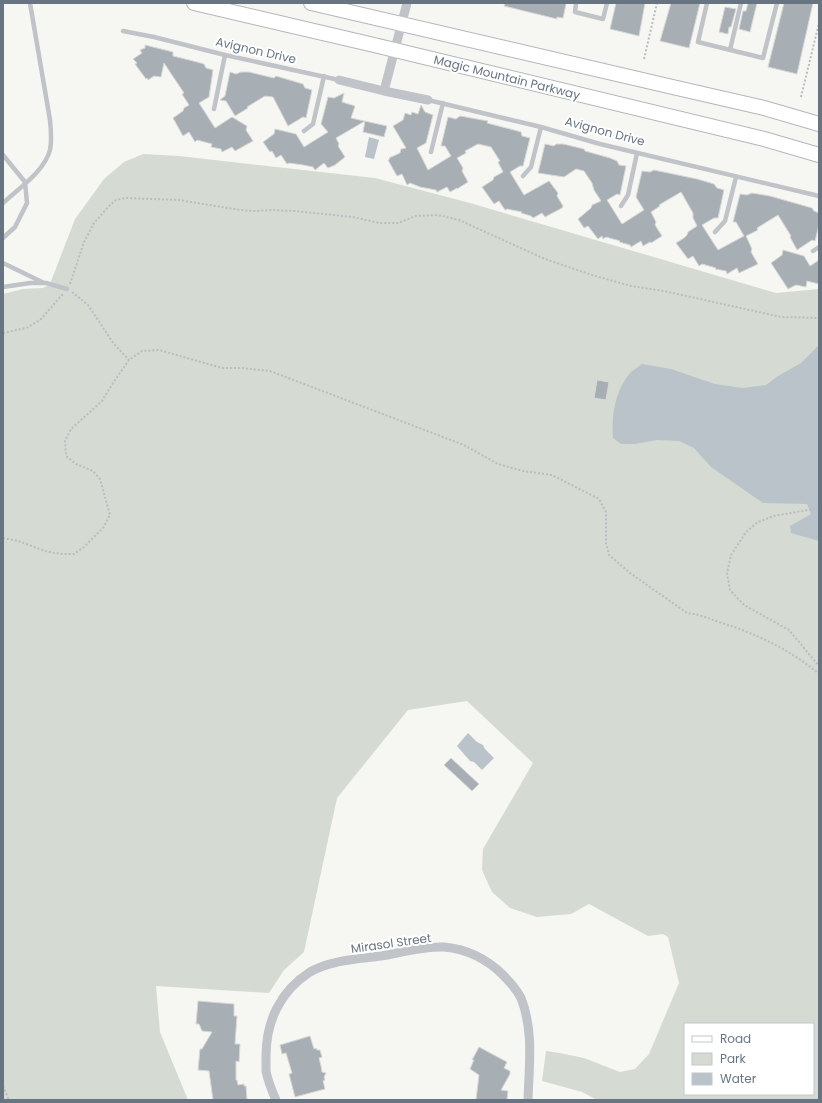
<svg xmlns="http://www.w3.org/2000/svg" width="822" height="1103" font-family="Poppins,sans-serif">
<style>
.green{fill:#d5dbd3;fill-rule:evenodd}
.water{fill:#bac3c9}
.building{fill:#a7aeb4;stroke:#d8d8d6}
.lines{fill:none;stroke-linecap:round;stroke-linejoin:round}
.primary-casing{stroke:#b3b7bb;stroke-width:16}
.path{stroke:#babcbf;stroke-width:2;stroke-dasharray:2 2;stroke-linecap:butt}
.lane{stroke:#c0c3c7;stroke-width:4.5}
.street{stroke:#c0c3c7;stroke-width:9}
.primary{stroke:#fff;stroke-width:14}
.labels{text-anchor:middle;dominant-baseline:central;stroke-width:4;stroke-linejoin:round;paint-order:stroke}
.street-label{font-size:12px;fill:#677583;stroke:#fff}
</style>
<rect width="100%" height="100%" fill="#f6f6f3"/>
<!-- green -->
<path class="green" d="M143,154L179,156L375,178L470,203L776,293L819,289V1100H597L582,1092L542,1081L546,1051L560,1053L584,1058L620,1072L635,1069L649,1054L679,983L668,937L663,934L648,936L589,904L571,914L537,917L510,908L492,892L482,870L483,849L533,763L467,701L408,710L337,798L304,952L284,970L269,993L156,986L160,1032L188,1100H3V294L23,289L43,288L50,284L75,219L104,179L124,162ZM685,1024H813V1094H685Z"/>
<!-- water -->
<path class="water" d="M369,137L379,140L374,159L365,157Z
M819,345V541L791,533L790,526L811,514L807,504L763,503L711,467L694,448L679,441L657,440L635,444H621L613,438C611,417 615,390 630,373C633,370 638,367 642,364L671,369L715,384L743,388L766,385L778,376L801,363Z
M468,733L477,742L483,745L485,749L494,758L482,770L474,762L470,761L457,746Z"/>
<!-- building -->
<path class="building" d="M505,3H566V4L563,18L557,17V19L504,6Z
M616,3H645L639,36L610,29Z
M671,3H700L689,48L660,41Z
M748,3H757L750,32L739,29L743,11H746Z
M784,3H813L797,74L768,67Z
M725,7L736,9L731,27H729L728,34L719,32Z
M145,45L173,52V56L197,62L204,64L206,68L213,70L209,97L199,103L215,128L232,117L247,126L246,130L253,141L235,151L232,147L222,152L221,149L211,147L212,144L197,140L195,142L189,132L183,136L173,118L183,111L184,108L189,105L182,94L184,93L164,63L161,77L154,76L148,80L147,78L146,79L135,64L137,63L133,59L142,53L140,50L145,48Z
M230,72L236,74L241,72H249L274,78L276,76L303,84L305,88L312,90L306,118L303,117L288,126L273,97L265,96L247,107L248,108L235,116L226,101L220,100L225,96Z
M344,93L342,102L355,106L351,118L387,126L384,137L363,132L365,121L336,138L339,144L338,146L345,157L335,165L328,168L324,163L315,170L313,167L303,165L289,163L287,164L281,155L276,158L272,151L270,152L263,142L274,134L275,129L296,134L304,147L328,132L321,124L328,97L334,98Z
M421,105L425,112L433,115L426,143L417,148L428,170L451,156L445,146H441L448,117L456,119L460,116L488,121L487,123L514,130L521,132L522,136L530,138L523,166H520L510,172L524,195L549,181L558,193L557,196L563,206L562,208L545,217L542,213L533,218L531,216L521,213L522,212L507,209L505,210L499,201L494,204L482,187L493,180L494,177L503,172L498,162L500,161L491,147L478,144L465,151L466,153L457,158L463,168L462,171L468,182L457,189V188L450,192L447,187L437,192L436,190L420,187L410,183L407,185L402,174L397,176L388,160L390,159L389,158L400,153L401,149L406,148L393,126L403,120L405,113L411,115L412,112L418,114Z
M545,144L554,146L556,144H563L584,149L585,151L610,158L617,161L619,165L626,166L620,195L617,194L607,200L622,224L644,210L636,197L642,171L650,172L654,170L697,179L714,184L717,188L724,190L718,218H714L702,225L718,250L744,236L736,222H733L740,194L747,195L752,193L770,196L812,208L814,211L819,213V225L815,241L812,240L797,250L790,237L791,236L778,215L757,228L758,230L746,236L752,249L751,252L758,264L739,273L737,268L727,274L726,271L715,269L716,268L702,264L699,266L693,256L688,259L676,243L684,238L687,235L688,232L697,226L693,218V213L681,192L659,205L660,206L651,212L656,222L655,225L662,236L651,243L650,242L643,246L641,241L631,247L630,245L619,242L620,241L606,237L603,239L602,236L598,239L588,226L584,228L578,219L591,208L592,205L601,201L594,190L592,183L584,171L576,169L564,177L538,173Z
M783,250L804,256L810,266L819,260V284L807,281L806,287L796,285L788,289L771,263L782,255Z
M597,380L609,382L606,400L594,398Z
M451,758L479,784L472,791L444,765Z
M198,1001L234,1004V1016H237L235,1044H240L239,1062L236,1061V1080H237L238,1085L244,1084V1086H246L247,1100H213L209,1071L198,1070L200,1049H202L212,1032L202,1031L199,1024H196Z
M310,1036L314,1049L316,1048L317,1050H320L322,1057L319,1058L321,1066L322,1072L326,1073L324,1077L325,1080L323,1081L325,1089L295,1097L289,1074L292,1073L286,1053L282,1054L280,1045Z
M479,1047L507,1062L504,1068L510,1071V1074L501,1090L508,1091L507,1100H476L479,1075L470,1069L473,1062L474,1060H472Z"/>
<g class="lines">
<defs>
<path id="primary" d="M194,3L374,45L764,139L819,155
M311,3L677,88L764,108L819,124"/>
</defs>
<!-- primary casing -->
<use href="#primary" class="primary-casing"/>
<!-- path -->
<path class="path" d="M644,59L657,3
M801,97L819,23
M70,284L84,242L94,223L110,205L116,200L125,198L179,200L240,210L253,211L273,210L294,211L353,217L379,223H398L416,216L438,215L459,220L545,259L592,275L631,286L664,291L781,317L819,318
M72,292L88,305L114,344L129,360
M3,333L26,328L40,320L63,294
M819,508L774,516L758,522L746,532L731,555L727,573L730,590L744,605L789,630L819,666
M3,538L18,541L48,552L63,554H74L84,547L103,528L110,515L100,479L93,471L76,464L66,456L65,441L71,429L102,401L115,380L129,360L142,351L159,350L222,368H241L270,371L464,445L498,464L523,471L552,475L599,499L606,512V543L609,555L630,573L687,613C700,614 712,620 725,624C759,635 792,651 819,674
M3,1086L9,1100"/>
<!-- lane -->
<path class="lane" d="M576,3L575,12L603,19L607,3
M707,3L698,42L763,58L777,3
M123,31L154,37L225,55L339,80
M730,50L741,3
M428,100L541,127L600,144L819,196
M214,109L225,55
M304,131L313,124L324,76
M431,152L443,103
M3,155L25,182L27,203L15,227L3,238
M523,176L531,167L541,127
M3,203C19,188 44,172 50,150C52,141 51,130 50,120L30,3
M621,206L628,195L637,153
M715,232L725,221L736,177
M813,251L819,247
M3,263L44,283
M3,287L30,283H46L67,289"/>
<!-- street -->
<path class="street" d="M339,80L384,91L428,100
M384,91L407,3
M276,1100C272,1091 268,1082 266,1071C266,1067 266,1061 266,1056C266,1022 280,991 310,972C331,960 358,959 381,956C399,953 425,946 444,947C466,949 487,959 503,975C509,981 517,990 521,998C534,1031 529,1066 528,1100"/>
<!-- primary -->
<use href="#primary" class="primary"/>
</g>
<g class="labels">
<!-- street labels -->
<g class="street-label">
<text transform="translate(256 50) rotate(13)">Avignon Drive</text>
<text transform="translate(507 77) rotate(14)">Magic Mountain Parkway</text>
<text transform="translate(605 131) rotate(15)">Avignon Drive</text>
<text transform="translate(391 943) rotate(-8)">Mirasol Street</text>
</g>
</g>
<!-- border -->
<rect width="822" height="1103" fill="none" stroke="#677583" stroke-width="8"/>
<!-- legend -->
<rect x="684" y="1023" width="130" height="72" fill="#ffffff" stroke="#c2c8cd"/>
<rect x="692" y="1036" width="20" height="6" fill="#ffffff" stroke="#c2c8cd"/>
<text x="720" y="1043" font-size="12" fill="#677583">Road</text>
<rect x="692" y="1053" width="20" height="12" fill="#d5dbd3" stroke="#c2c8cd"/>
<text x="720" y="1063" font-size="12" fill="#677583">Park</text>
<rect x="692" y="1073" width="20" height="12" fill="#bac3c9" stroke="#c2c8cd"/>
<text x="720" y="1083" font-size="12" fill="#677583">Water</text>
</svg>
